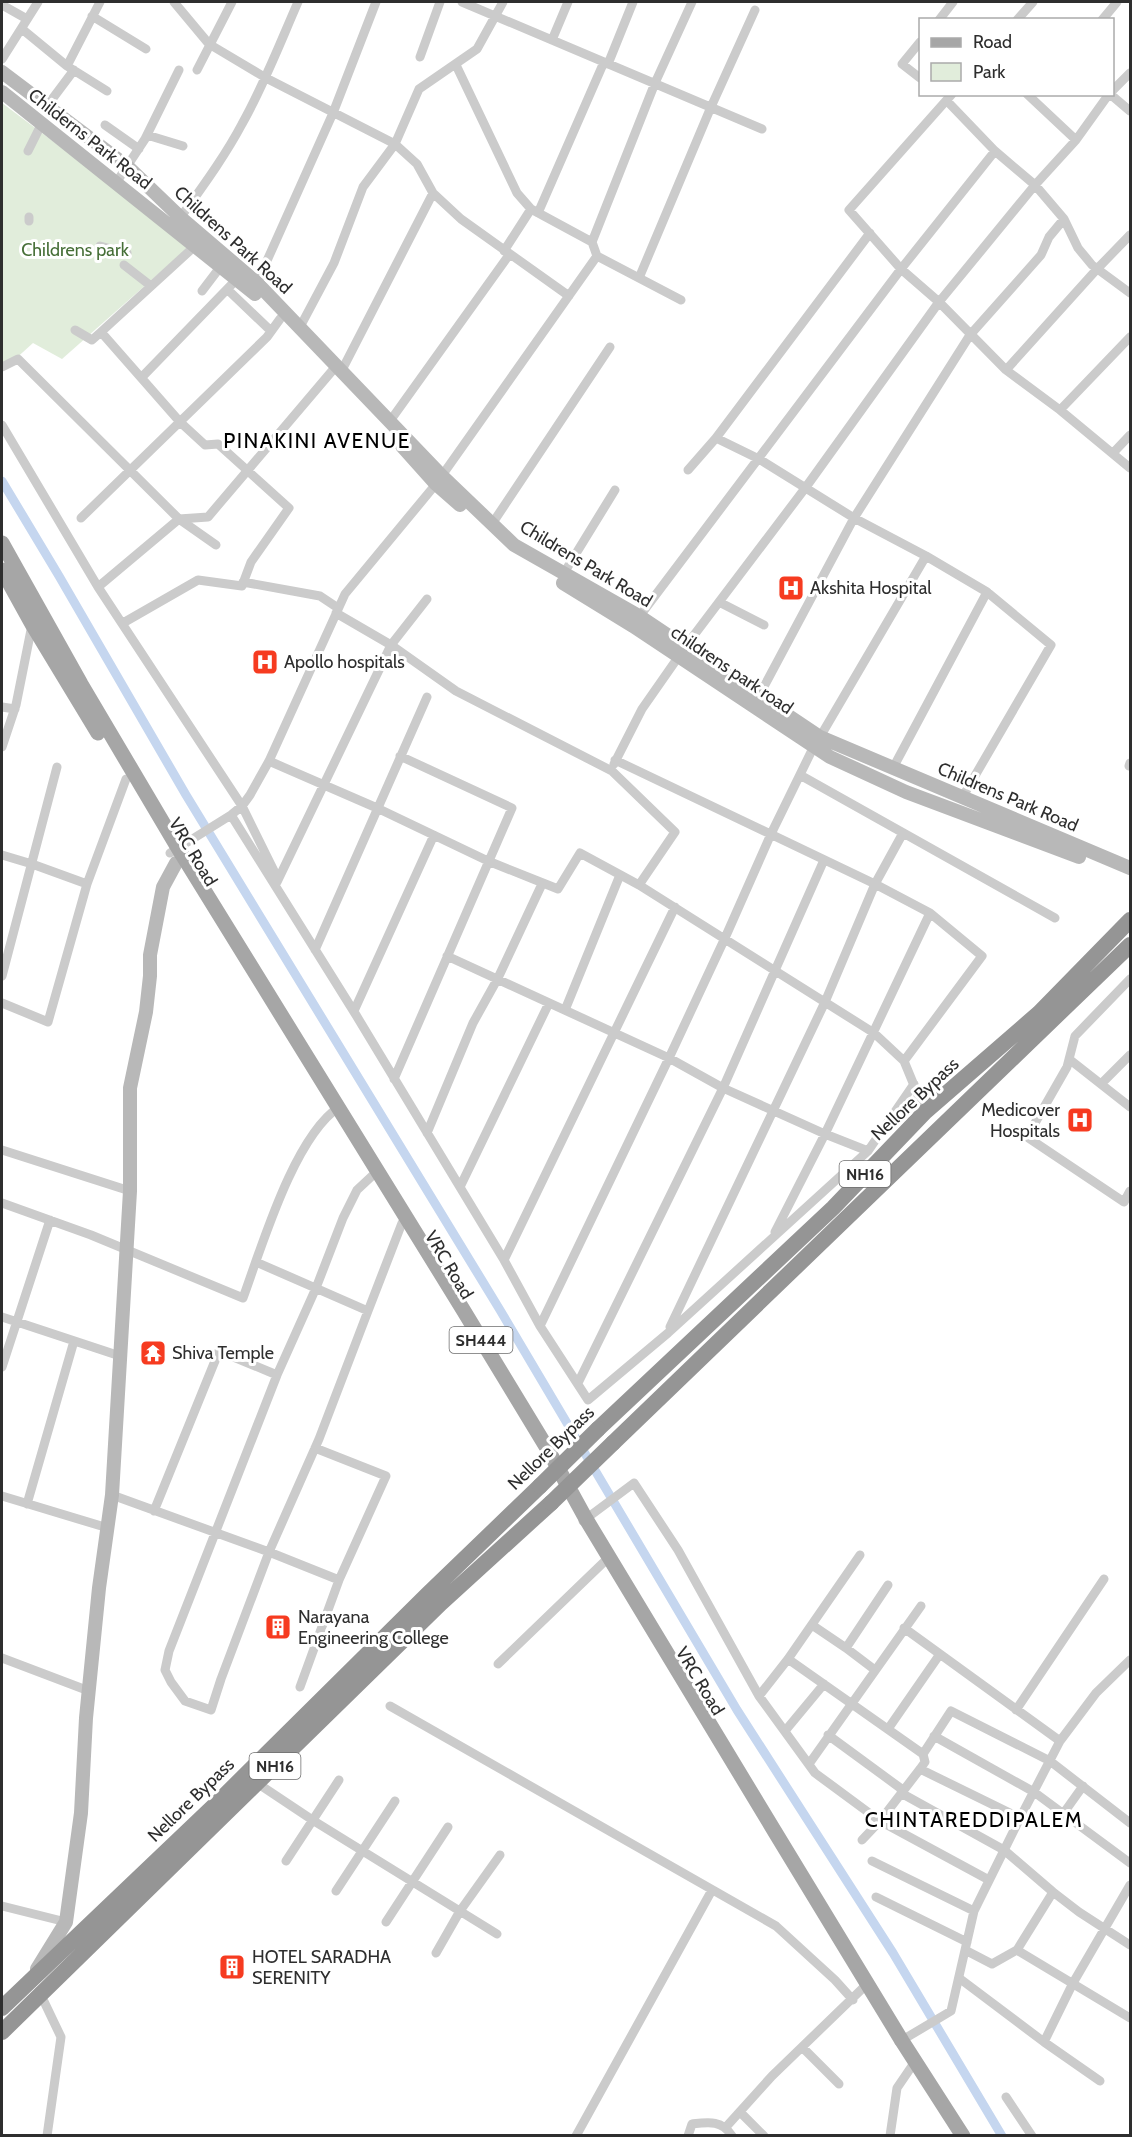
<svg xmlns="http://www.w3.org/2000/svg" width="1132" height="2137" font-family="Cabin,sans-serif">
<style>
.green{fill:#e1eddb}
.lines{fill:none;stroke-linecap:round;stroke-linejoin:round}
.canal{stroke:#c5d6ef;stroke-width:9}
.street{stroke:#cbcbcb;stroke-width:9}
.secondary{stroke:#b8b8b8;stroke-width:14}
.primary{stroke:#a6a6a6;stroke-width:15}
.highway{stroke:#959595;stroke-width:16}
.highway-bridge{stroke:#959595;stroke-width:16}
.labels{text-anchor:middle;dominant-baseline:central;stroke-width:6;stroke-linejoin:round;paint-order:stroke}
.shield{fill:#fff;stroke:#6d6d6d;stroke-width:1.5}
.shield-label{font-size:16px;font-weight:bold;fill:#2e2e2e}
.street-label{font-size:18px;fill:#2e2e2e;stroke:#fff}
.park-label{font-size:18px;fill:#466f37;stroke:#fff}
.poi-label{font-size:18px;fill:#2e2e2e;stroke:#fff;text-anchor:start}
.quarter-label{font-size:21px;letter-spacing:1.5px;fill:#000;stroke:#fff}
</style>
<rect width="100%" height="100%" fill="#fff"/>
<!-- green -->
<path class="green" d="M2,103L191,245L62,359L33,343L2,371Z"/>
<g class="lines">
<!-- canal -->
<path class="canal" d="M2,481L59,576L186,795L500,1310L737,1710L893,1953L1002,2136"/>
<!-- street -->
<path class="street" d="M174,2L209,44L266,78L395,144L417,164L433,193L461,219L569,296
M462,2L762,129
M2,5L27,19
M92,16L146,49
M939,20L953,2
M1017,20L1033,2
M1102,20L1117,2
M22,29L67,66L100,2
M552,40L568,2
M920,42L902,64L920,78
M420,57L440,2
M2,59L38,2
M608,64L633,2
M456,65L517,193L531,209L592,242
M67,66L107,91
M197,70L232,2
M1112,91L1130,73
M952,94L849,210L901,269L939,302L1006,370L1060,410L1130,468
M1027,94L1076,140
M1110,94L1130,111
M47,106L74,70
M105,125L139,149
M147,135L183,146
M28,151L41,125
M116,183L145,139L179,70
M538,213L604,62
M29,217V221
M1064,219L1078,248L1092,265L1130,293
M178,221C200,190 224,158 242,124C264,85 280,43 298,2
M100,246L127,253
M504,251L531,209
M124,265L151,286
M639,278L711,107L755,10
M257,283L333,113L376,2
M228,290L271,331
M202,291L221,266
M681,300L597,256L592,242L655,83L692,2
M300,327L334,263L363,187L395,144L419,89L477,49L503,2
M75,330L92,340L101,332
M2,367L18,359L179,519L208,517L332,371
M342,370L433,193
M1006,370L1097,269L1130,235
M142,377L237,279
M1060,410L1130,337
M390,421L509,255
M2,425L98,587L242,806L278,879
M716,438L759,459L854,518L926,556L987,592L893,768
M1113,453L1130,435
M688,470L716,438L870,233
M81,518L267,337L280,319
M492,524L610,347
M564,573L615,490
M243,582L320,596L338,608
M98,587L179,519L216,545
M719,602L764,625
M336,613L391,645L456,691L612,771L675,832L639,885
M636,621L901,269L995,151
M123,623L198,580L242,586L251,562L289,508L218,444L205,445L180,422L101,332L195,246
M685,647L806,487L939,302L1035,185L1076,140L1109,94
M759,696L854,518L970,335L1041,255L1049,237L1064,219L1035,185L995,151L947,101
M2,707L15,709
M820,737L926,556
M2,747L16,705L32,625
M615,760L875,884L930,913L982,956L904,1061
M269,761L377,808L488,861L558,889L580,853L639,885L874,1033L904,1061L925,1112
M614,764L642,709L679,656
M1129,766L1130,763
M800,775L1055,918
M962,798L1051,645L987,592
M231,815L356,1015L504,1260L540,1326L588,1400L668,1333L868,1151L914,1084
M170,853L231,815L242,806L250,795L269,761L345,594L436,484L597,256
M2,855L32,864L87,884L126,779
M277,882L391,645L427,599
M315,950L427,697
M447,956L669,1058L723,1088L825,1134L868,1151
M2,976L57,767
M1130,979L1075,1036L1067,1067L1027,1137L1124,1202L1130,1191
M2,1003L48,1022L87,884
M565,1010L620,875
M354,1011L434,835
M1069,1059L1130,1107
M394,1079L512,808L400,756
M1101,1084L1130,1055
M427,1133L473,1023L498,978L542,884
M2,1150L130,1191
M460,1187L549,1003
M2,1203L91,1235L243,1298C262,1246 294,1137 339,1107
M775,1232L825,1134L930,913
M504,1260L675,907
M256,1262L368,1311L402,1223
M2,1317L120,1356
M540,1326L669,1058L725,938L771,834L814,746
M670,1327L825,1002L875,884L903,833
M2,1367L50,1220
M578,1383L723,1088L824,860
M315,1448L386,1476L339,1580L269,1552L221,1679L211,1710L185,1701L171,1682L165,1670L169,1651L277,1375L316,1288L343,1218L357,1190L372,1176
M112,1495L269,1552L319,1439L368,1311
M2,1496L108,1528
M27,1504L74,1341
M154,1511L219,1351L277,1375
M583,1521L634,1483L678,1550L759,1696L815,1773L880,1821L989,1880
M812,1625L846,1648L875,1670
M904,1628L1060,1741
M846,1648L888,1585
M2,1658L89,1691
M788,1659L923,1754L951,1711L1050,1761L1130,1823
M498,1664L605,1561
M300,1687L339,1580
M759,1696L788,1659L860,1555
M390,1706L776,1926L835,1980L853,2000
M1016,1710L1104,1579
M888,1729L940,1654
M785,1731L824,1684
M828,1735L903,1790
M934,1736L1034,1792L1130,1863
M809,1764L921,1606
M920,1769L1020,1818
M257,1783L314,1821L497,1934
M901,1793L1004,1850L1053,1892L1079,1912L1130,1945
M1063,1814L1083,1786
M862,1840L880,1821L920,1769L925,1762L923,1754
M286,1861L339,1780
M872,1861L974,1911
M336,1891L395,1801
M876,1897L967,1942
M2,1906L66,1922
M386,1922L448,1827
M965,1950L992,1964L1017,1950L1130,2018
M1017,1950L1053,1892
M436,1953L460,1911L500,1855
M959,1978L1044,2042L1100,2081
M39,1991L61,2037L47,2136
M899,2042L951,2011L974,1911L1020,1818L1060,1741L1096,1693L1130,1660
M1044,2042L1073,1983L1130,1885
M802,2047L839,2084
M1006,2097L1032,2136
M740,2112L764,2136
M726,2127L772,2076L864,1987
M576,2136L712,1890
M688,2136L692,2124C709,2122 722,2120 732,2136
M890,2136L897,2088L912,2066"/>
<!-- secondary -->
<path class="secondary" d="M2,72L128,167L181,218L257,283L442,476L514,545L639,616L820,737L1130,868
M2,92L255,294
M402,446L436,484L460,505
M563,583L633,626L830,757L906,792L1079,857
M37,1969L66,1922L81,1813L86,1718L99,1588L112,1495L130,1191V1088L146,1012L150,976V955L163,887L176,863"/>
<!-- primary -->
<path class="primary" d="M2,543L81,684L178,848L462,1308L547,1448L586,1519L775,1832L902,2041L963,2136
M2,570L32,624L98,733"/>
<!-- highway -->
<path class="highway" d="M598,1429L833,1208L925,1112L1039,1013L1130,920
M613,1443L1130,945
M2,2008L218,1802L428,1594L540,1486
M2,2032L441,1603L551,1503"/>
<!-- highway-bridge -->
<path class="highway-bridge" d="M540,1486L598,1429
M551,1503L613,1443"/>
</g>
<!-- icons -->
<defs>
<symbol id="hospital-square" viewBox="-11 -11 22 22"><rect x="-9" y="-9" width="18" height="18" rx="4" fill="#f63b20" stroke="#fff"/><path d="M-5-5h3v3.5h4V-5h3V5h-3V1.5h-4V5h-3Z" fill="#fff"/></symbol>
<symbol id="temple-square" viewBox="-11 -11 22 22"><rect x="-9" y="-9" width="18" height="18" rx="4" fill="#f63b20" stroke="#fff"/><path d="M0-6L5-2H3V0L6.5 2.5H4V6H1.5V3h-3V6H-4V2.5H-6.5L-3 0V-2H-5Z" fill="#fff"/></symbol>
<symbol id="building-square" viewBox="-11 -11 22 22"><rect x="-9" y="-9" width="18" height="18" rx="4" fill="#f63b20" stroke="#fff"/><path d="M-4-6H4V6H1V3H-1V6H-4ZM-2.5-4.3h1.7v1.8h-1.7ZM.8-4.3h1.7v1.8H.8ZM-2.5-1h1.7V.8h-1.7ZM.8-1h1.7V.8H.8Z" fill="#fff"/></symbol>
</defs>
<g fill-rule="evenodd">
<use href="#hospital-square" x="776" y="573" width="30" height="30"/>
<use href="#hospital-square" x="250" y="647" width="30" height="30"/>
<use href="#hospital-square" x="1065" y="1105" width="30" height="30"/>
<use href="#temple-square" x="138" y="1338" width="30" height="30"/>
<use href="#building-square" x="263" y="1612" width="30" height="30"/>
<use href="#building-square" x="217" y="1952" width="30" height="30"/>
</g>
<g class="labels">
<!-- shield labels -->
<g class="shield">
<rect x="839.5" y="1161" width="51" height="26" rx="4.5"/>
<rect x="449.5" y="1327" width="63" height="26" rx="4.5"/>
<rect x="249.5" y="1753" width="51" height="26" rx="4.5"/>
</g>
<g class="shield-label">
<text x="865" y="1174">NH16</text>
<text x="481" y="1340">SH444</text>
<text x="275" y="1766">NH16</text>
</g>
<!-- street labels -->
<g class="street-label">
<text transform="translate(90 139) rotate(38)">Childerns Park Road</text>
<text transform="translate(233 240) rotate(42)">Childrens Park Road</text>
<text transform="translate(586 564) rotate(31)">Childrens Park Road</text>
<text transform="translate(732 670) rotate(34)">childrens park road</text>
<text transform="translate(1008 797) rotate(23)">Childrens Park Road</text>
<text transform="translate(193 852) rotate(59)">VRC Road</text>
<text transform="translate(915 1099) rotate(-43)">Nellore Bypass</text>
<text transform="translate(449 1265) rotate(59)">VRC Road</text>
<text transform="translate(551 1448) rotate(-44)">Nellore Bypass</text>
<text transform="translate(700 1681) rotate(59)">VRC Road</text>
<text transform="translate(191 1800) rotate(-44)">Nellore Bypass</text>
</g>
<!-- park labels -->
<g class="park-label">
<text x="75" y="250">Childrens park</text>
</g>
<!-- poi labels -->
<g class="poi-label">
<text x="810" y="588">Akshita Hospital</text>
<text x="284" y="662">Apollo hospitals</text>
<text x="1060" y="1110" text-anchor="end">Medicover<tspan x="1060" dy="21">Hospitals</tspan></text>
<text x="172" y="1353">Shiva Temple</text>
<text x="298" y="1617">Narayana<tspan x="298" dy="21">Engineering College</tspan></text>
<text x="252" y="1957">HOTEL SARADHA<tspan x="252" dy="21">SERENITY</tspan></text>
</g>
<!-- quarter labels -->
<g class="quarter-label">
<text x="317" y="440">PINAKINI AVENUE</text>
<text x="974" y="1819">CHINTAREDDIPALEM</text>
</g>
</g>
<!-- border -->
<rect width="1132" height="2137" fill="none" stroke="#2e2e2e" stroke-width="6"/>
<!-- legend -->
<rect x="919" y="18" width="195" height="78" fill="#ffffff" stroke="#ababab" stroke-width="1.5"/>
<rect x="931" y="38" width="30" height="9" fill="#a6a6a6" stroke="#ababab" stroke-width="1.5"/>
<text x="973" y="48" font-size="18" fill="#2e2e2e">Road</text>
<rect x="931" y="63" width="30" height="18" fill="#e1eddb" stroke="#ababab" stroke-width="1.5"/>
<text x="973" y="78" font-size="18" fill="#2e2e2e">Park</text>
</svg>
